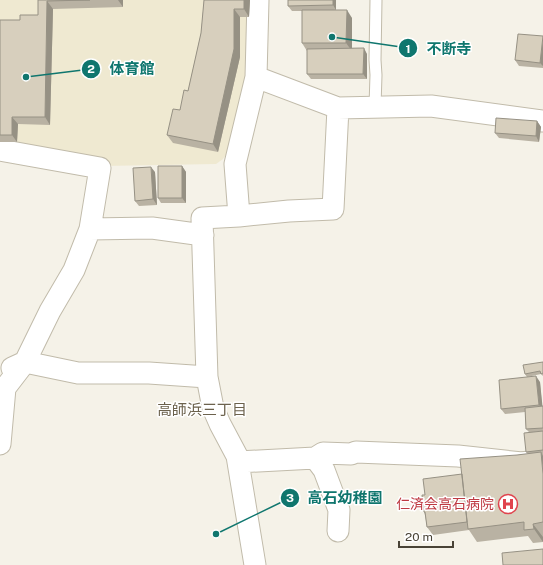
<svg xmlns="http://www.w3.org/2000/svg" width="543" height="565" font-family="'Public Sans','Noto Sans JP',sans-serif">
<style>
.education{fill:#efe9d1}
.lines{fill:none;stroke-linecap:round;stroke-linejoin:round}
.lane-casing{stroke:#c1bbaa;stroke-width:13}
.street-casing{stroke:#c1bbaa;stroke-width:23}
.lane{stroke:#fff;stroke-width:11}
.street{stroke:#fff;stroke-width:21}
.wall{fill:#b9b2a3}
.shaded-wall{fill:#969184}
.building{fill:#d7cfbd;stroke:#969184}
.labels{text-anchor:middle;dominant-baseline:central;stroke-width:3;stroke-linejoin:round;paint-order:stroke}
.health-label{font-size:14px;fill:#be3a42;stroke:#fff;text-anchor:end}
.neighbourhood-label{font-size:15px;fill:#6c624d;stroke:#fff}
.leader{fill:none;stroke:#0f766e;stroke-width:1.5}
.callout-dot{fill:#0f766e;stroke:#fff;stroke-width:1.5}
.mark-label{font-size:12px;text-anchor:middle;font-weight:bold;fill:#fff}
.callout-label{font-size:15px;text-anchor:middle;font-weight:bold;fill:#0f766e;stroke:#fff;stroke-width:3;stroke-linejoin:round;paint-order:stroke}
</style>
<rect width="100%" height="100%" fill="#f5f2e8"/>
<!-- education -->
<path class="education" d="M0,0H253L251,50L241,102L228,152L223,159L216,164L103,166L0,145Z"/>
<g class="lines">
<defs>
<path id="lane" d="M375,106L376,75L375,60L376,0"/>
<path id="street" d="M256,77L338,108
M0,150L100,168L90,229L74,270L50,311L25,362L5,388L0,444
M239,216L235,164L256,77L258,0
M90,229L152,228L203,235
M12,368L25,362L78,373H149L207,377
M315,458L324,470L339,510L338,531
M238,462L315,458L323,453L351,454L356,452L458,456L522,463L543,460
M255,565L237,456L220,424L213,408L207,377L202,218L239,216L289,211L333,209L338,108L431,106L543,121"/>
</defs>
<!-- lane casing -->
<use href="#lane" class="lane-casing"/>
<!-- street casing -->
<use href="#street" class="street-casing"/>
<!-- lane -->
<use href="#lane" class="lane"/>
<!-- street -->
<use href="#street" class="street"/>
</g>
<!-- wall -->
<path class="wall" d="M38,0H123V7L53,9L50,125L18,124L17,142H0V20H20L38,15Z
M204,0H250L249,17H240V57L218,152L173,143L167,135L180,110L188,91L201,33Z
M288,0H336V10L352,18V48L367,54V79H311L307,74V51L302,43V11H292L288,6Z
M543,36V68L519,66L515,60Z
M537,121L541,127L539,142L499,138L495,133Z
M182,166L186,172V203H161L158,198Z
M155,172L157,205L139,206L135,201Z
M543,362V376L541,374L527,377L525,374Z
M540,382L542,406H543V542L533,543L528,536L477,542L469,530L433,535L427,527L425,515L424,512L425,495L462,474L517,455L528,454L526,452L529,432L526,429L525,412L505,414L501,409Z"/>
<!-- shaded-wall -->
<path class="shaded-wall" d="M118,0H123V7Z
M244,0H250L249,17L244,9Z
M333,0H336V10L333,5Z
M47,1L53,9L50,125L45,117Z
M234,9L240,17V57L218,152L213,144Z
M347,10L352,18V51L346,43Z
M543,40V66L540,63Z
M364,48L367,54V79L363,74Z
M12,117L18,124L17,142L12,135Z
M537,121L541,127L539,142L536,136Z
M182,166L186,172V203L182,198Z
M151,167L155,172L157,205L153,199Z
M536,376L540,382L543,411L539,405Z
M541,452L543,456V474Z
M533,524L543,537V542L534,529Z"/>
<!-- building -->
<path class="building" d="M38,0H90L47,1L45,117H12V135H0V20H20V15H38Z
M204,0H244V9H234V49L213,144L167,135L173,109L180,110L184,90L188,91L201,33Z
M288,0H333V5L288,6Z
M302,10H347L346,43H302Z
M518,34L543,36L540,63L515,60Z
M364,48L363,74H307V49Z
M496,118L537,121L536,136L495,133Z
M158,166H182V198H158Z
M151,167L153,199L135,201L133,168Z
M543,362V373L541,374L540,371L525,374L523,365Z
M536,376L539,405L501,409L499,380Z
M543,406V428L526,429L525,408Z
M543,431V450L526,452L524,433Z
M541,452L543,474V522L533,524L534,529L524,530V522L468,529L460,459L517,455Z
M462,474L467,522L427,527L425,512H424L422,495H425L423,479Z
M543,549V565H503L502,553Z"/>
<!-- icons -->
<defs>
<symbol id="hospital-ring" viewBox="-11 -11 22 22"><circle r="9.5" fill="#fff" stroke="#e0444e" stroke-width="1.5"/><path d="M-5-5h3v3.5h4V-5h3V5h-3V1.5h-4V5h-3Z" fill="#e0444e"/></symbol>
</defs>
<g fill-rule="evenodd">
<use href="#hospital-ring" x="497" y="493" width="22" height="22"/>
</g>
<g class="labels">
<!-- health labels -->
<g class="health-label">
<text x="494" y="504">仁済会高石病院</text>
</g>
<!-- neighbourhood labels -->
<g class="neighbourhood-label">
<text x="202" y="409">高師浜三丁目</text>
</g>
</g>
<!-- callouts -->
<path class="leader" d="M332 37L408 48M26 77L91 69M216 534L290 498"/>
<g class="callout-dot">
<circle cx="332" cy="37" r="4"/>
<circle cx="26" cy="77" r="4"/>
<circle cx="216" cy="534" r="4"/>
<circle cx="408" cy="48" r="10"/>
<circle cx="91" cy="69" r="10"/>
<circle cx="290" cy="498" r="10"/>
</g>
<g class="mark-label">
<text x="408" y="53">1</text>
<text x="91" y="73">2</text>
<text x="290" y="502">3</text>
</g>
<g class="callout-label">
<text x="449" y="54">不断寺</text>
<text x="132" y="74">体育館</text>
<text x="345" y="503">高石幼稚園</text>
</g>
<!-- scale -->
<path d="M399 541v6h54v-6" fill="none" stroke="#494336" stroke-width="2"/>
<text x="405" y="541" font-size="12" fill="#494336" stroke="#ffffff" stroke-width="3" paint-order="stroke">20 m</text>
</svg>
